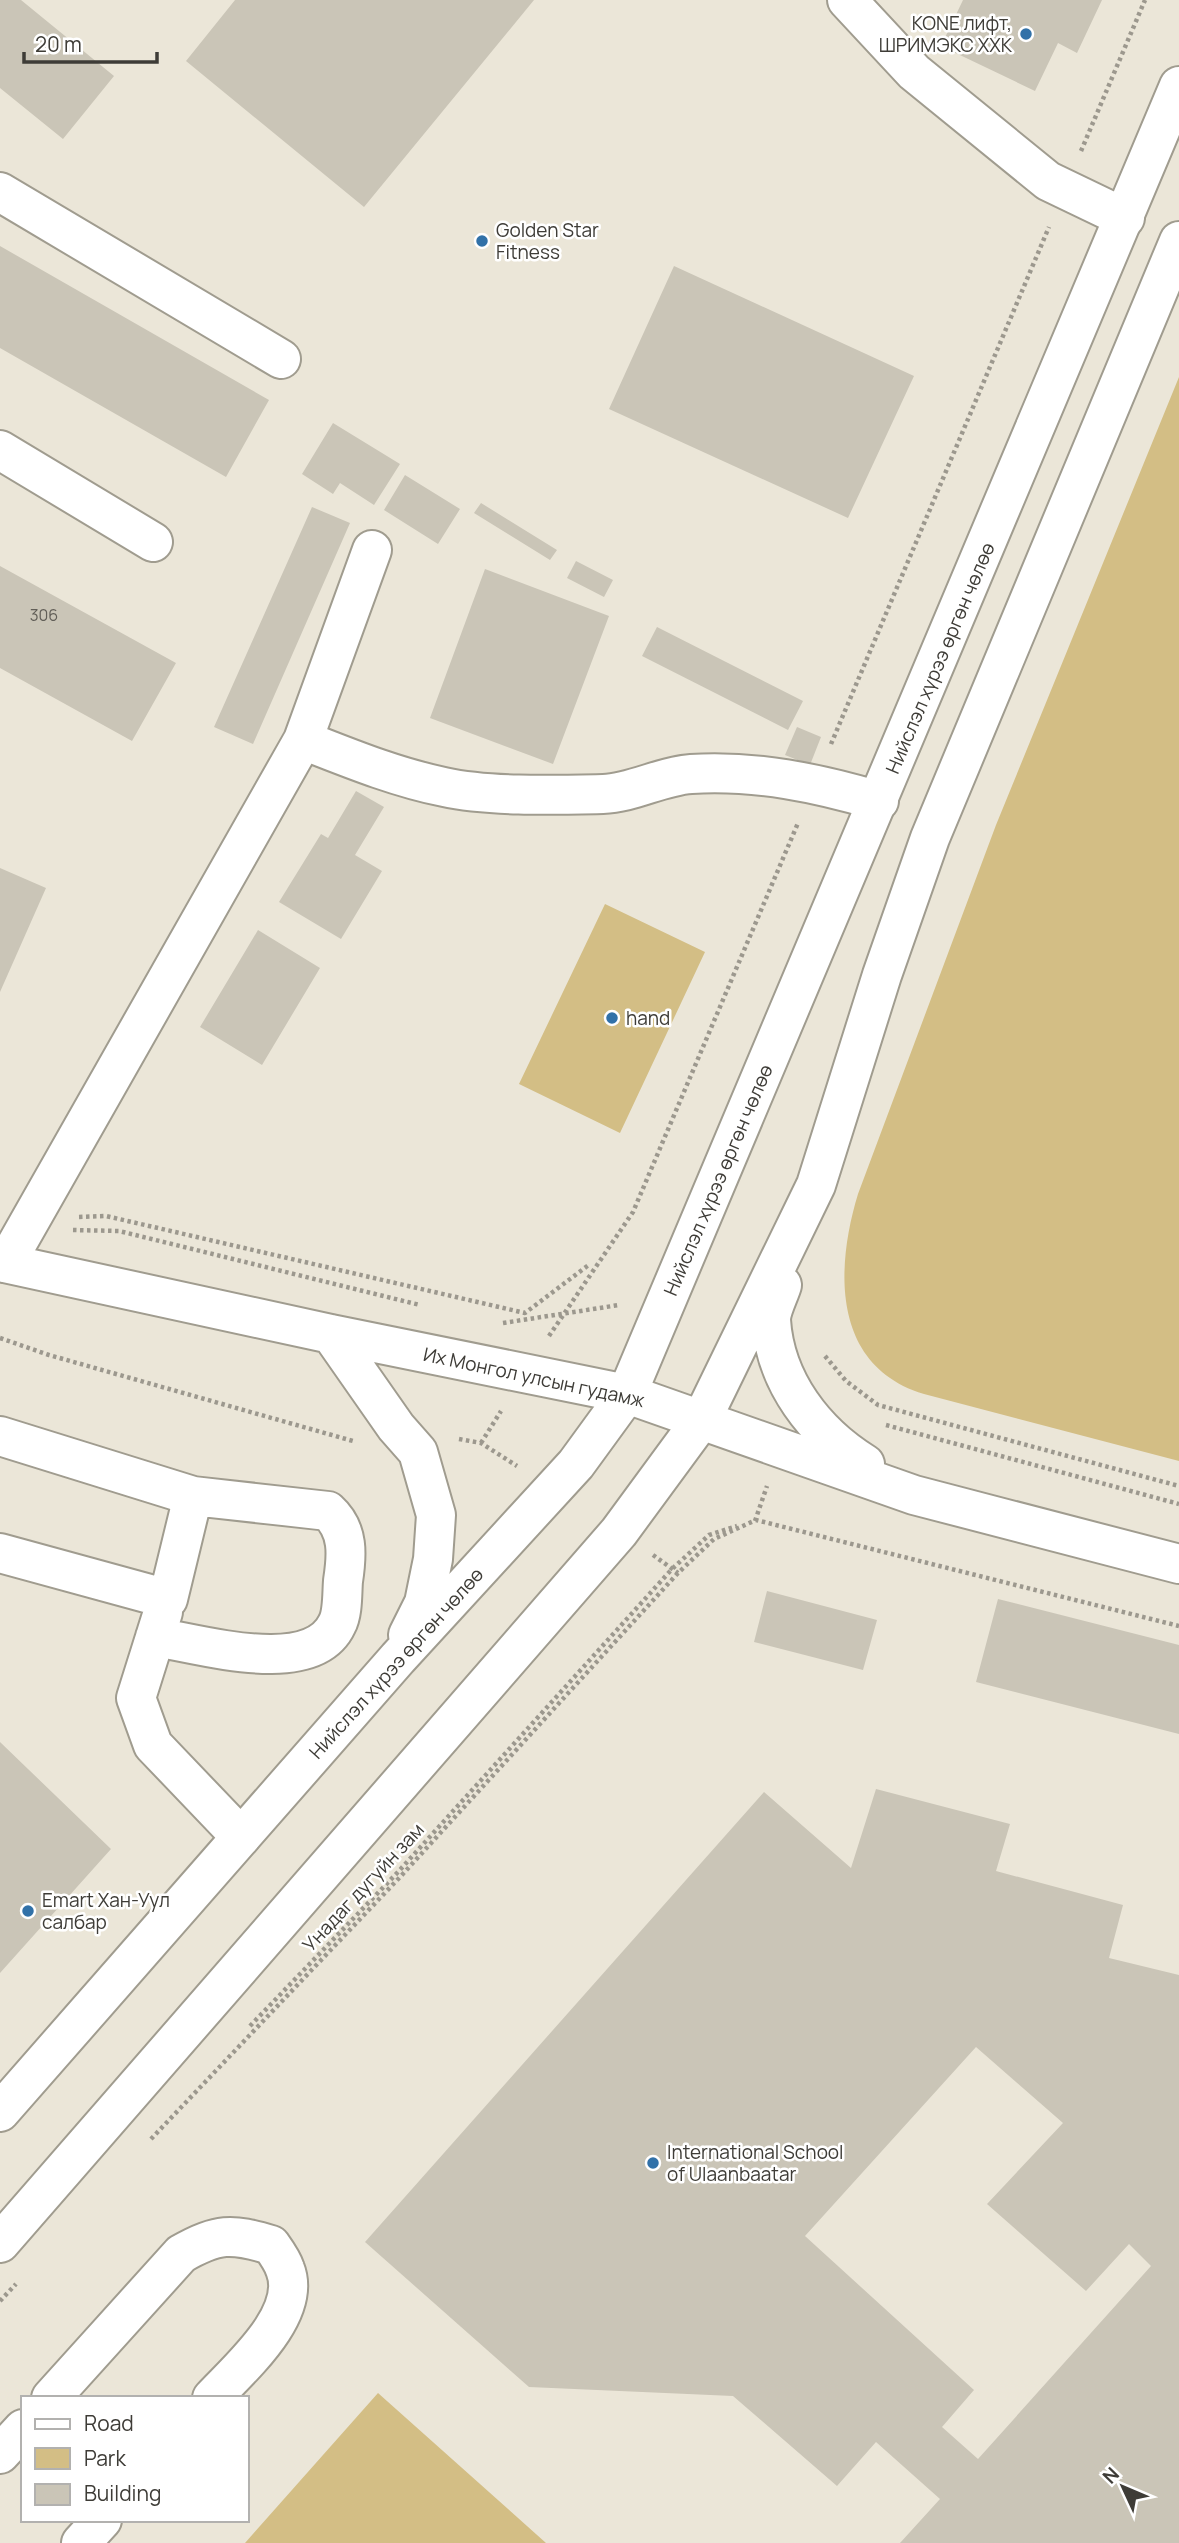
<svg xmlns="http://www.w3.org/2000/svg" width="1179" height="2543" font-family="Manrope,sans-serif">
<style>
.green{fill:#d3be85}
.building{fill:#cac5b7;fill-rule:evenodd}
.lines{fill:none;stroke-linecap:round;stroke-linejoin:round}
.minor-casing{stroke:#a09c8f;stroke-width:42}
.major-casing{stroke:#a09c8f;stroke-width:42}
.path{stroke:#9c988e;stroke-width:4.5;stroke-dasharray:3.5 3.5;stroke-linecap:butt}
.minor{stroke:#fff;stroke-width:38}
.major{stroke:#fff;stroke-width:38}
.poi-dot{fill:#3171a8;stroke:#fff;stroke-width:2.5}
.labels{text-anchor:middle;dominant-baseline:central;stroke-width:5;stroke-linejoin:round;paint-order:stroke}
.number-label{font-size:16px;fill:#615e57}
.poi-label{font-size:19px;fill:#3e3c37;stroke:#fff;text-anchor:start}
.street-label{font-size:19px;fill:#3e3c37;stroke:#fff}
</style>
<rect width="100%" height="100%" fill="#ebe6d8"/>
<!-- green -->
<path class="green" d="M1179,377V1461L924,1394C832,1366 835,1269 858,1194L996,825Z
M605,904L705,952L620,1133L519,1084Z
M378,2393L546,2543H245Z"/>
<!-- building -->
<path class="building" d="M0,0H21L114,76L63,139L0,88Z
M235,0H534L364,207L186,61Z
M963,0H1102L1077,53L1058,43L1035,91L941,46Z
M0,246L269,400L226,477L0,348Z
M674,266L914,376L848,518L609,409Z
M333,423L400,464L374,505L340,483L333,494L302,474Z
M405,475L460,509L438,544L384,510Z
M481,503L557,550L550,560L474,513Z
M312,507L350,523L253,744L214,727Z
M576,561L613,580L604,597L567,578Z
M0,566L176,663L132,741L0,668Z
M485,569L609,616L553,764L430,718Z
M657,627L803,701L788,730L642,656Z
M797,727L821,737L810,765L785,755Z
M356,791L384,807L355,855L382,871L341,939L279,902L321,834L328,838Z
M0,868L46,888L0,992Z
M258,930L320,968L262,1065L200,1027Z
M767,1591L877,1620L863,1670L754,1642Z
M998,1599L1179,1645V1734L976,1682Z
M0,1742L111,1849L0,1973Z
M876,1789L1010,1824L996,1871L1123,1905L1109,1958L1179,1975V2543H900L940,2499L876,2442L837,2486L733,2396L529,2387L365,2242L764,1792L851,1868ZM976,2047L1063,2123L987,2204L1086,2291L1129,2244L1151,2266L978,2459L942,2427L974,2390L805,2236Z"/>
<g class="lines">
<defs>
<path id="minor" d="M847,0L914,72L1048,181L1125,218
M0,192L281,359
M0,450L153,542
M372,550L303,740C349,758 395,777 444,787C489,797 556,795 603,794C633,793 661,776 691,774C756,770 818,783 879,801
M6,1263L303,740
M0,1436L193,1496L168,1599L0,1553
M163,1612L136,1698L153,1745L241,1837
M155,1637C201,1644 312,1678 337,1624C343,1613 342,1593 343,1581C347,1555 349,1530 328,1511L193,1496
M51,2398L181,2254C217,2233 232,2233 271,2245C276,2252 282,2260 285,2269C303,2314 240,2368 212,2398
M0,2454L23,2429
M81,2543L102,2520"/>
<path id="major" d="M0,1262L331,1334L627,1394L914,1495L1179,1564
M782,1285C779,1295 771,1310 771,1320C775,1382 815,1433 865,1464
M331,1334L396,1427L418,1452L436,1515L433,1559L424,1603L408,1635
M0,2112L398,1658L576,1464L627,1394L1179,86
M0,2243L619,1532L702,1419L816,1185L882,975L930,838L1179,241"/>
</defs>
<!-- minor casing -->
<use href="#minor" class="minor-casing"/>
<!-- major casing -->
<use href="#major" class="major-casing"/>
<!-- path -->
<path class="path" d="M1081,151L1145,0
M831,744L1049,227
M79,1217L106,1216L525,1313L590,1264
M73,1230L119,1231L420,1305
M503,1323L619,1305
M549,1336L633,1212L798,823
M0,1338L49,1355L353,1441
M825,1356L846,1381L878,1405L1179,1486
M886,1425L1179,1504
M459,1439L481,1443L517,1466
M481,1443L501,1411
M755,1521L767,1486
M653,1555L678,1573
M250,2026L398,1872L672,1569L709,1535L737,1526
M151,2139L401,1876L678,1573L714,1539L756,1520L1179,1626
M0,2301L16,2284"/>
<!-- minor -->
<use href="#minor" class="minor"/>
<!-- major -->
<use href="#major" class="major"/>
</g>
<!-- markers -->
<g class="poi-dot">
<circle cx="1026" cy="34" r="7"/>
<circle cx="482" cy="241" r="7"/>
<circle cx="612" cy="1018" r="7"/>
<circle cx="28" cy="1911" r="7"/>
<circle cx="653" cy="2163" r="7"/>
</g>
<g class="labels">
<!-- number labels -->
<g class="number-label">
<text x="44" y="615">306</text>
</g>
<!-- poi labels -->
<g class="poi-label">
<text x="1012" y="23" text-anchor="end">KONE лифт,<tspan x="1012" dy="22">ШРИМЭКС ХХК</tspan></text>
<text x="496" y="230">Golden Star<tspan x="496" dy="22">Fitness</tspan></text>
<text x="626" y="1018">hand</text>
<text x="42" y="1900">Emart Хан-Уул<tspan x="42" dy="22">салбар</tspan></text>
<text x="667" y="2152">International School<tspan x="667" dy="22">of Ulaanbaatar</tspan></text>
</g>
<!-- street labels -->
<g class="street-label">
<text transform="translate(940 658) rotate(-67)">Нийслэл хүрээ өргөн чөлөө</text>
<text transform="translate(718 1180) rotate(-67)">Нийслэл хүрээ өргөн чөлөө</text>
<text transform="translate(534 1377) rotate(12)">Их Монгол улсын гудамж</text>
<text transform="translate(396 1663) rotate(-48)">Нийслэл хүрээ өргөн чөлөө</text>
<text transform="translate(363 1887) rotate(-47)">Унадаг дугуйн зам</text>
</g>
</g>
<!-- legend -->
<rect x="21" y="2396" width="228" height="126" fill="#ffffff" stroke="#b2b1af" stroke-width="2"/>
<rect x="35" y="2419" width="35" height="10" fill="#ffffff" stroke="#b2b1af" stroke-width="2"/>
<text x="84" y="2431" font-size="21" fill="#3e3c37">Road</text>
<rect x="35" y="2448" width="35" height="21" fill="#d3be85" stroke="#b2b1af" stroke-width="2"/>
<text x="84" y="2466" font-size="21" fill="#3e3c37">Park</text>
<rect x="35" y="2484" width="35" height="21" fill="#cac5b7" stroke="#b2b1af" stroke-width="2"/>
<text x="84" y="2501" font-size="21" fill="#3e3c37">Building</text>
<!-- north arrow -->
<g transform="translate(1123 2487) rotate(314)" stroke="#ffffff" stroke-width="5" paint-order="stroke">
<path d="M0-5L12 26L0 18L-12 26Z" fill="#3e3c37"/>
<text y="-10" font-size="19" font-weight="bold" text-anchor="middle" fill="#3e3c37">N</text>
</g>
<!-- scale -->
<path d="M24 52v10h133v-10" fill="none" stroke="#3e3c37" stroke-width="3.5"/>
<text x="35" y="52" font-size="21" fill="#3e3c37" stroke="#ffffff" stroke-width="5" paint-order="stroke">20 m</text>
</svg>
